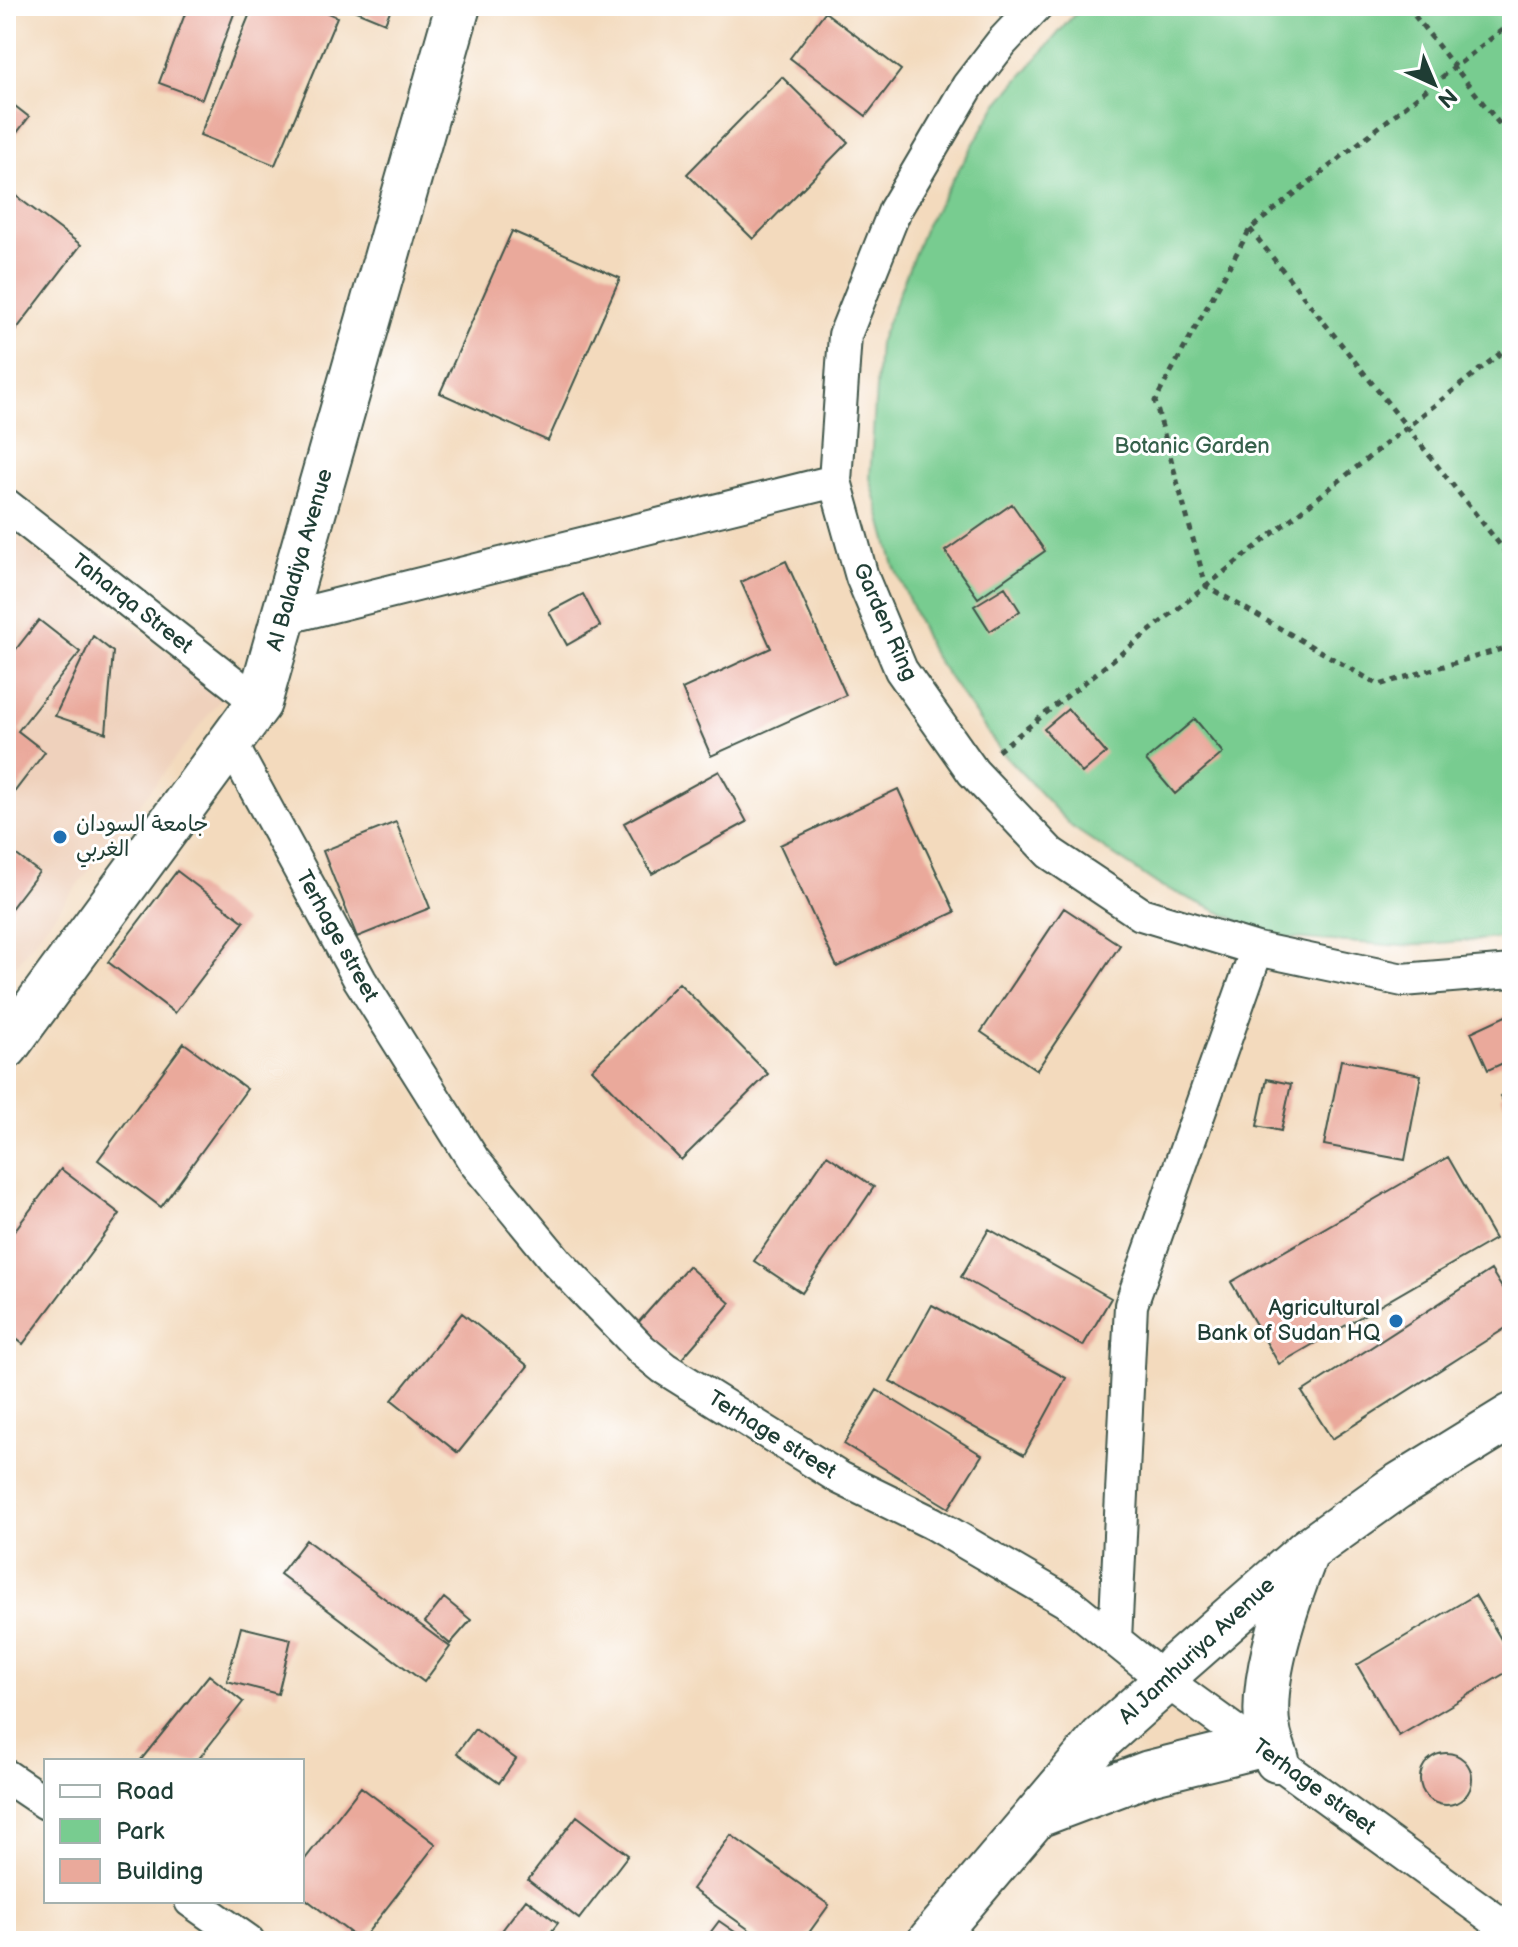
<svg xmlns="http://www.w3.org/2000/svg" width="1518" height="1947" font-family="'Balsamiq Sans','Playpen Sans Arabic',sans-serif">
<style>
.built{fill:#efd1bc}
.green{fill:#78cc90;stroke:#4c8462;stroke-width:2}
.building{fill:#eaa99b}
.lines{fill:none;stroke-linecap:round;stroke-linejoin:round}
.street-casing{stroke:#3f5549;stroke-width:36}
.secondary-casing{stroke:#3f5549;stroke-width:48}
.path{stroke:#3f5549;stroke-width:5;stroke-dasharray:6 6;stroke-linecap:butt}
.street{stroke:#fff;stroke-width:32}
.secondary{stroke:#fff;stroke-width:44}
.poi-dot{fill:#1f6fb2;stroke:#fff;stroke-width:3}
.labels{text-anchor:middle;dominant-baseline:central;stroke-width:6;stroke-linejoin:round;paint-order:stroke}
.park-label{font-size:22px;fill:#35614b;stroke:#fff}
.street-label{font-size:22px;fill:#1f3d34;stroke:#fff}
.poi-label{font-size:22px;fill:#1f3d34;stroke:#fff;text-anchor:start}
</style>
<rect width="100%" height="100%" fill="#fff"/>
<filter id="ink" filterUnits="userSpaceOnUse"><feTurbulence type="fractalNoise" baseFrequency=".0125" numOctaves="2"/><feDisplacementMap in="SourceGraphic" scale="16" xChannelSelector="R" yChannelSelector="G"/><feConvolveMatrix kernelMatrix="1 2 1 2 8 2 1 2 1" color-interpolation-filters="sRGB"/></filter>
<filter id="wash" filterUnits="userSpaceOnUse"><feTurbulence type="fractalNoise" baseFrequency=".006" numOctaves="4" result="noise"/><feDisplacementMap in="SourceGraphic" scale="32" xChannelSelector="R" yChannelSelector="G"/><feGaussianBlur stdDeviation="1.8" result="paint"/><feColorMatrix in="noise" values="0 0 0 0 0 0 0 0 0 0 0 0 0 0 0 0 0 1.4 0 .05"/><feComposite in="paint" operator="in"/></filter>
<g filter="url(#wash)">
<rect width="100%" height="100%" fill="#f3dabd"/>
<!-- built -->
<path class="built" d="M6,529L223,696L6,978Z"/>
<!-- green -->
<path class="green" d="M1086,6H1512V937L1403,946L1275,937L1159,885L1072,827L1000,750L932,653L894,566L870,478L879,343L926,225L996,106L1072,17Z"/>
<g id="blocks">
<!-- building -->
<path class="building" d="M188,6H221L235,11L202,99L159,83Z
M253,6H312L337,17L275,165L200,135Z
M344,6H392L385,23Z
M825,12L901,70L866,116L790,58Z
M782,77L848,142L753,239L687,174Z
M6,99L29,117L6,147Z
M8,190L81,245L6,343V193Z
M512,231L620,278L548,441L440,393Z
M1012,504L1045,551L978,598L945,551Z
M786,561L846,695L711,756L682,689L771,648L741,582Z
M1005,587L1020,611L990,631L974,606Z
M583,594L600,626L567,645L549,612Z
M39,620L80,652L18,731L45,752L9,799L6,796V662Z
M93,636L113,652L106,733L55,716Z
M1068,709L1106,753L1082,773L1044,729Z
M1195,719L1223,753L1175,794L1146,760Z
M719,771L747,822L652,874L624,823Z
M898,789L955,912L837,967L780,845Z
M396,822L430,908L357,937L323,851Z
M6,847L39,872L6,915Z
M177,871L244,922L175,1013L108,962Z
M1064,908L1120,945L1037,1070L981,1032Z
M679,983L768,1074L681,1160L592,1069Z
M1512,1013V1059L1488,1070L1471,1032Z
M184,1043L247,1089L161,1207L98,1160Z
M1341,1060L1421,1075L1405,1160L1324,1145Z
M1267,1079L1291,1084L1281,1131L1257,1126Z
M1512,1088V1115L1500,1096Z
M827,1155L874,1187L802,1293L754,1261Z
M1448,1157L1495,1239L1279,1364L1231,1282Z
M61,1169L120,1214L23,1344L6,1331V1242Z
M989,1229L1111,1298L1083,1346L961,1277Z
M688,1266L730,1303L680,1361L637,1324Z
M1491,1270L1512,1304V1324L1332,1439L1302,1392Z
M932,1305L1066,1378L1024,1455L890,1381Z
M462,1313L528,1366L458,1453L392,1400Z
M877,1390L982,1455L949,1508L844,1444Z
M306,1540L450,1647L424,1682L280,1574Z
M1475,1595L1512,1658V1669L1399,1736L1357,1665Z
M444,1598L471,1620L450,1644L425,1622Z
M241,1627L291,1639L278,1694L227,1681Z
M209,1675L243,1702L197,1761H140Z
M475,1729L516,1759L499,1783L457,1753Z
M1420 1779a26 26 0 1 1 52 0a26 26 0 1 1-52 0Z
M361,1787L436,1844L361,1941L302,1896V1863Z
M577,1816L628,1855L579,1919L528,1880Z
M731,1835L829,1905L803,1941H765L692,1889Z
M526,1899L558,1923L544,1941H494Z
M719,1921L748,1941H713L707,1937Z"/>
</g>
</g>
<g filter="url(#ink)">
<use href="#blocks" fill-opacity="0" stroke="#3f5549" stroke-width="2"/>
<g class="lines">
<defs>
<path id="street" d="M1036,6L1002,42L968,86L895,210L845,335L835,481L862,577L901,670L973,772L1050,853L1141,914L1257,949L1403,980L1512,971
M6,505L259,703
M284,618L835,481
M230,742L360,980L474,1161L557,1262L642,1350L664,1368L840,1478L932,1523L1069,1603L1166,1681L1512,1932
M1115,1640L1131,1305L1257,949
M6,1776L46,1803
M191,1901L248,1941"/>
<path id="secondary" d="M6,1047L259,703L458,6
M1277,1760C1274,1750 1269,1740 1268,1730C1259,1681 1288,1599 1306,1553
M1043,1813L1149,1773L1258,1746
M930,1941L1102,1738L1166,1681L1177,1665L1307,1551L1395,1488L1512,1416"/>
</defs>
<!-- street casing -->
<use href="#street" class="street-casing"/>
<!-- secondary casing -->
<use href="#secondary" class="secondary-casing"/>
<!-- path -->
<path class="path" d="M1407,6L1512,140
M1512,22L1250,229L1155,401L1206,586L1379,685L1512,646
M1250,229L1512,560
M998,751L1512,344"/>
<!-- street -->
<use href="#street" class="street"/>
<!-- secondary -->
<use href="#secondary" class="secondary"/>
</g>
</g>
<!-- markers -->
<g class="poi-dot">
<circle cx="60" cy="837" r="8"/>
<circle cx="1396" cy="1321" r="8"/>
</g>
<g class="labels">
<!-- park labels -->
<g class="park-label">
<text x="1192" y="446">Botanic Garden</text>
</g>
<!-- street labels -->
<g class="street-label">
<text transform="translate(300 560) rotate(-74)">Al Baladiya Avenue</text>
<text transform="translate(132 604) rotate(38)">Taharqa Street</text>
<text transform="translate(885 622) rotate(66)">Garden Ring</text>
<text transform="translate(337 936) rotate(61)">Terhage street</text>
<text transform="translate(772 1435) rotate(32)">Terhage street</text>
<text transform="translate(1197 1651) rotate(-43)">Al Jamhuriya Avenue</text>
<text transform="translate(1314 1787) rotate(36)">Terhage street</text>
</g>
<!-- poi labels -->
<g class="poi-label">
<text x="76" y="824">جامعة السودان<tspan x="76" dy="25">الغربي</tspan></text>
<text x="1380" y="1308" text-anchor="end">Agricultural<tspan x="1380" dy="25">Bank of Sudan HQ</tspan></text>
</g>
</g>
<!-- margin -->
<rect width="1518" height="1947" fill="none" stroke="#fff" stroke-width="32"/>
<!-- legend -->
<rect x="44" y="1759" width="260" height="144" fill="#ffffff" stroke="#a5b1ae" stroke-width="2"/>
<rect x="60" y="1785" width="40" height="12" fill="#ffffff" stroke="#a5b1ae" stroke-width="2"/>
<text x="116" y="1799" font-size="24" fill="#1f3d34">Road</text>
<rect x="60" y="1819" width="40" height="24" fill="#78cc90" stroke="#a5b1ae" stroke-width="2"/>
<text x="116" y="1839" font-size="24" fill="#1f3d34">Park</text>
<rect x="60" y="1859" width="40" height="24" fill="#eaa99b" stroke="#a5b1ae" stroke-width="2"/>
<text x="116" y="1879" font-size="24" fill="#1f3d34">Building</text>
<!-- north arrow -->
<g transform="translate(1434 84) rotate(136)" stroke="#ffffff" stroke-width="6" paint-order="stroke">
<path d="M0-6L14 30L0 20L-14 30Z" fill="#1f3d34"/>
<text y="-12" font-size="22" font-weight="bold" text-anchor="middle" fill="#1f3d34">N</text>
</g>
</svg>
